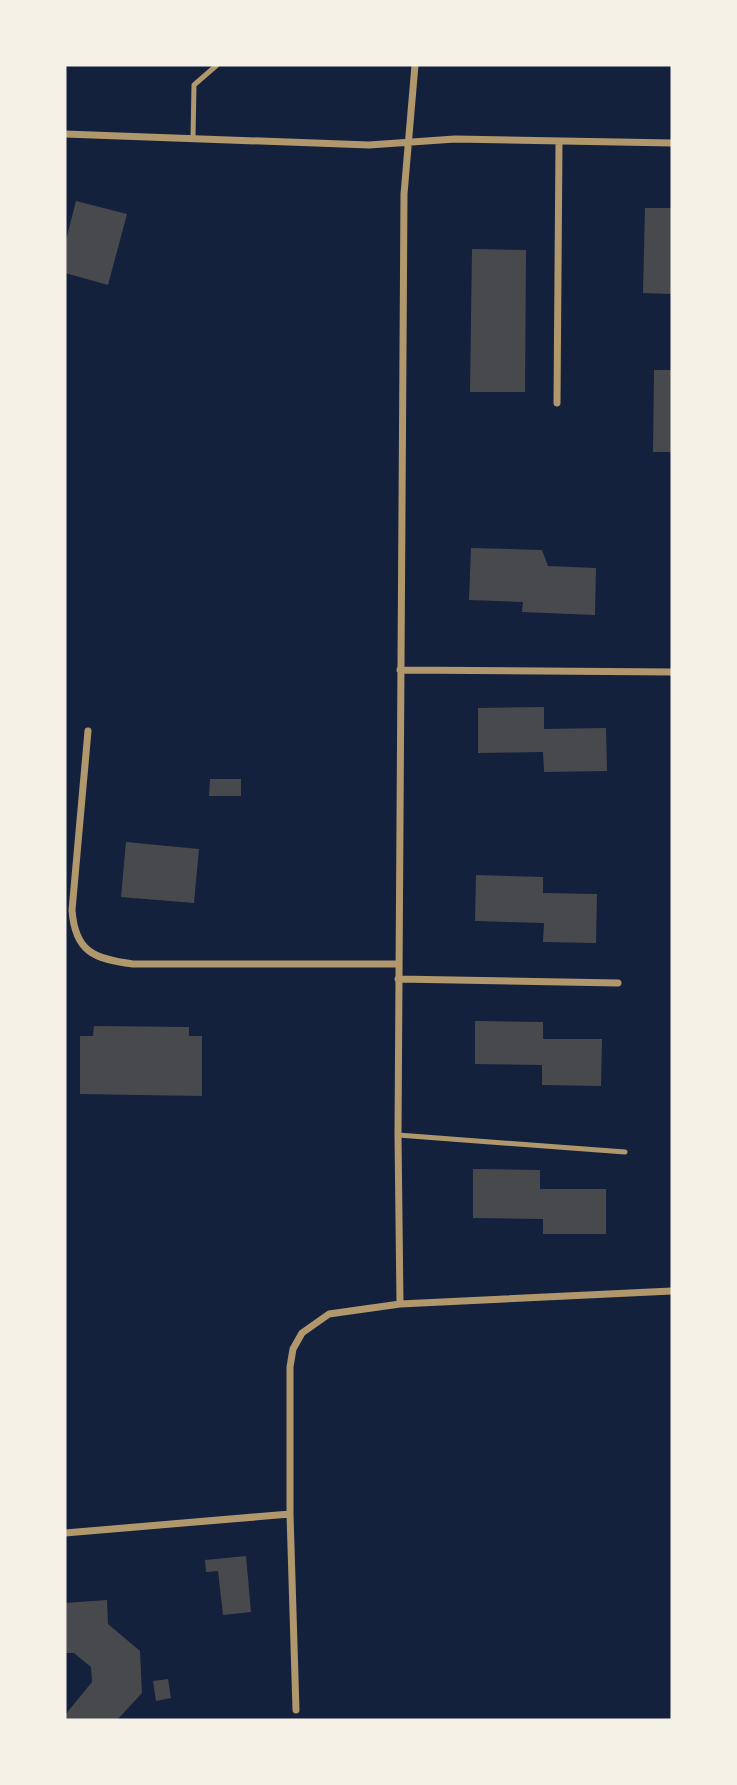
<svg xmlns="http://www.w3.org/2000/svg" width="737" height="1785" font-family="'Source Sans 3',sans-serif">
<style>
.building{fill:#48494c}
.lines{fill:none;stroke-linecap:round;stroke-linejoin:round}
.service{stroke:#b1986c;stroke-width:5}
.minor{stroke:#b1986c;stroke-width:7}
</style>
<rect width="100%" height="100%" fill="#14213d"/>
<!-- building -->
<path class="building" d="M76,201L127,214L108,285L65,273V244Z
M645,208H672V294L643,293Z
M472,249L526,250L525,392H470Z
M654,370H672V452H653Z
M471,548L542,550L548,566L596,568L595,615L522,612L523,602L469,600Z
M544,707V729L606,728L607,771L544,772L543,752L478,753V708Z
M210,779H241V796H209Z
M126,842L199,849L194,903L121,897Z
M476,875L543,877V893L597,894L596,943L543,942L544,923L475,921Z
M475,1021L543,1022V1039H602L601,1086L542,1085V1065L475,1064Z
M94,1026L189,1027V1036H202V1096L80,1094V1036H93Z
M473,1169L540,1170V1189H606V1234H543V1219L473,1218Z
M246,1556L251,1612L223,1615L218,1571L206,1572L205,1560Z
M107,1600L108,1624L140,1651L142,1693L117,1720H65V1715L92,1682L91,1667L74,1653H65V1603Z
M168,1679L171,1698L156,1701L153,1681Z"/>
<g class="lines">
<!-- service -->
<path class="service" d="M193,138L194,85L217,65
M398,1135L625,1152"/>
<!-- minor -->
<path class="minor" d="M65,134L369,145L455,139L672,143
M557,403L559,142
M400,670L672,672
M88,731L72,910C75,952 94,959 133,964H398
M398,979L618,983
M400,1304L398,1135L404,194L415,65
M65,1533L290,1514
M296,1710L290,1514V1367L293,1349L302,1333L329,1314L400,1304L672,1291"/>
</g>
<!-- border -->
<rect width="737" height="1785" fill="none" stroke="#f6f1e7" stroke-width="133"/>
</svg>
